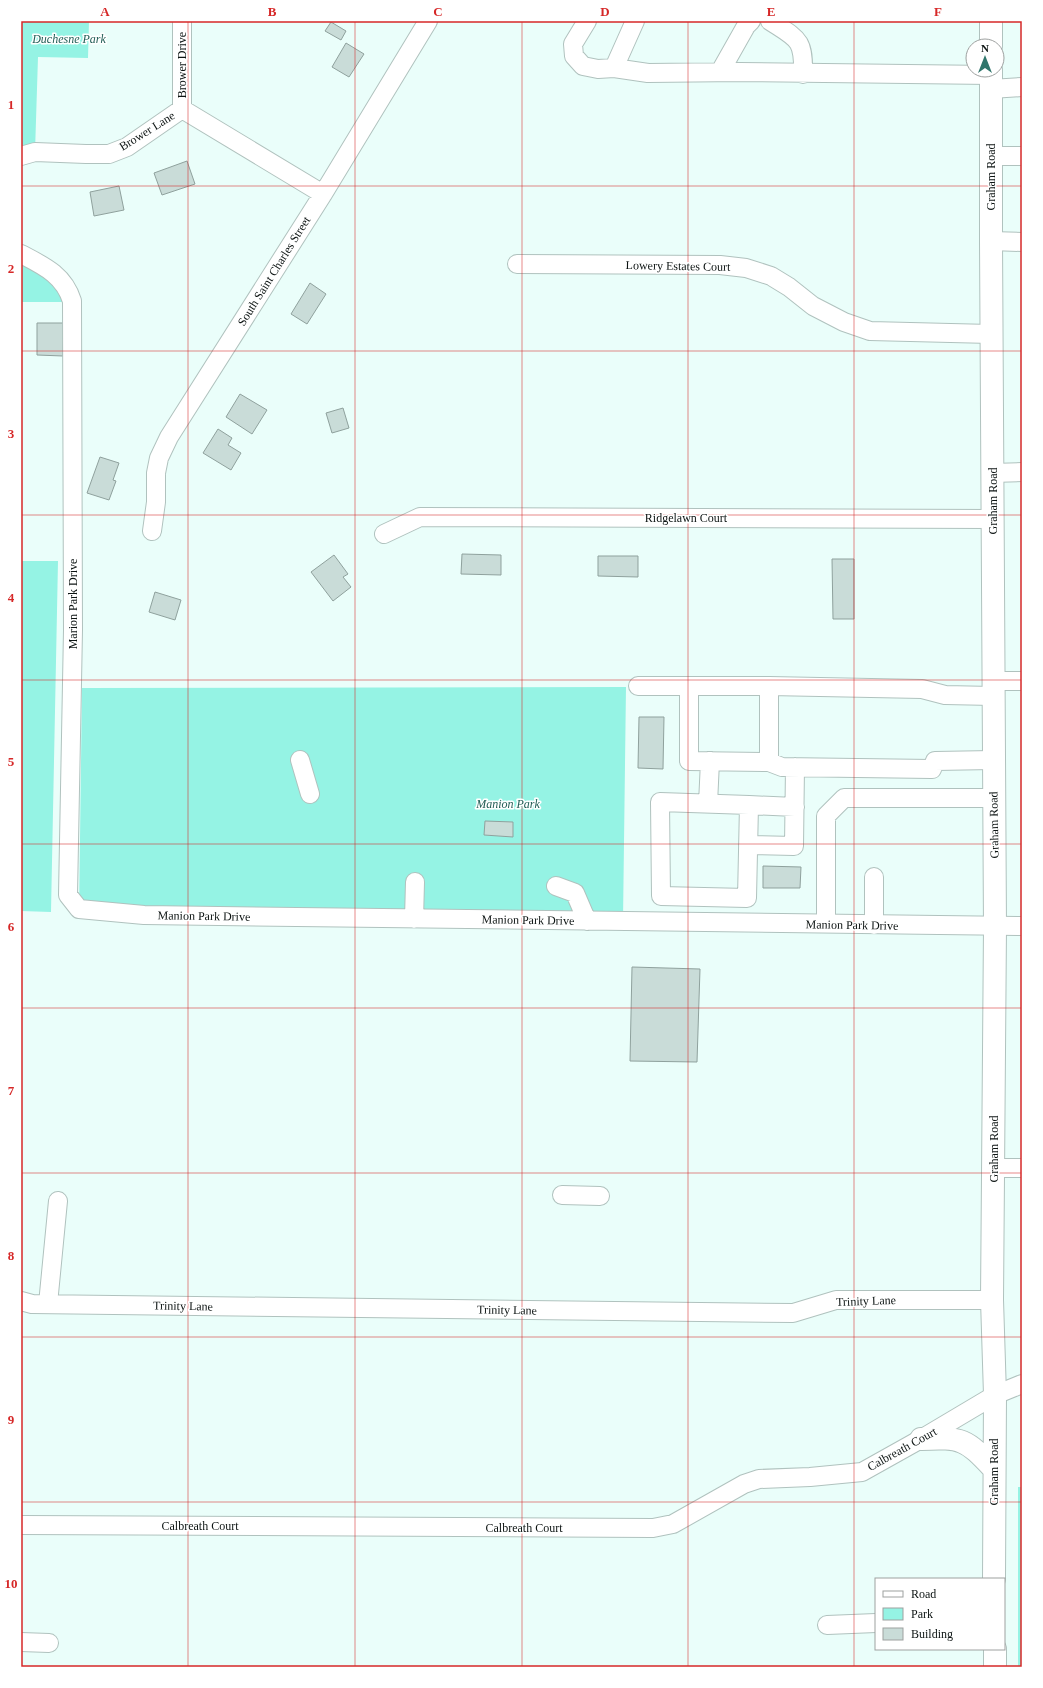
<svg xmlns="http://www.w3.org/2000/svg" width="1043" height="1688" font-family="'Times New Roman',serif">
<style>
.green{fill:#95f3e4}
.building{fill:#c9dcd8;stroke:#8fa19d}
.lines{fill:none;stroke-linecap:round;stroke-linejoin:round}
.minor-casing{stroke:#b0c2be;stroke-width:20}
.major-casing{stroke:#b0c2be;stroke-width:24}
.minor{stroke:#fff;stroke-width:18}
.major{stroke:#fff;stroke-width:22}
.grid{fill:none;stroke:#d62828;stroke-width:1;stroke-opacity:0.55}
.labels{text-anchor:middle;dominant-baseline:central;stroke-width:3;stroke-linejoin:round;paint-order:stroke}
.park-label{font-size:12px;font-style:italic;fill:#225e56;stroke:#fff}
.street-label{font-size:12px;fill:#0c1312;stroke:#fff}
.neatline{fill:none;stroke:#d62828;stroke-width:1.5}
.grid-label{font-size:13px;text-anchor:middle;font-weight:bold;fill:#d62828}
</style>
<rect width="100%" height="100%" fill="#eafefa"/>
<!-- green -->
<path class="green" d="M21,21H89L88,58L38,57L35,152L21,156Z
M21,254L63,280L64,302H21Z
M21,561H58L51,912L21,911Z
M626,687L623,921L79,915L82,688Z
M1018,1487H1022V1667H1018Z"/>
<!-- building -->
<path class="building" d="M331,22L346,31L341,40L325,31Z
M346,43L364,54L349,77L332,67Z
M187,161L195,184L162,195L154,173Z
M119,186L124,210L94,216L90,192Z
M310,283L326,294L307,324L291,314Z
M37,323H64L63,356L37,355Z
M240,394L267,410L252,434L226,417Z
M343,408L349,428L332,433L326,413Z
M218,429L232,438L228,445L241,453L231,470L203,453Z
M100,457L119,463L113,480L116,481L109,500L87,493Z
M462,554L501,555V575L461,574Z
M334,555L348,574L343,577L351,587L333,601L311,572Z
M598,556H638V577L598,576Z
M832,559H854V619H833Z
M155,592L181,600L175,620L149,612Z
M639,717H664L663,769L638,768Z
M485,821L513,822V837L484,835Z
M763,866L801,867L800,888H763Z
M632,967L700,969L697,1062L630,1061Z"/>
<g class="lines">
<defs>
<path id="minor" d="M587,21L573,44L574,56L583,66L598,69L614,68
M635,21L614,68L648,73L740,72L991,75
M770,21C798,39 804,39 803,74
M720,72L746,26L751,21
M991,89L1022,87
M182,109V21
M21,156L35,152L86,154H109L127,147L182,109L323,194
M991,156H1022
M991,241L1022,242
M21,254C44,266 64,275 72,301L73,630L68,895L79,909L144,915L1022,926
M517,264L720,265L746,268L771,276L789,287L813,306L844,322L870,331L991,334
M992,473L1022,472
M152,531L156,502V473L159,458L169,437L323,194L428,21
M384,534L420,517L993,519
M993,681H1022
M638,686H769L922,689L945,695L993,696
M689,686V761L769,762V686
M300,760L310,794
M769,762L782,767L932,769L935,761L993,760
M708,804L710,761
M749,805L660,802L661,896L747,898L749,805L795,807
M748,845L794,846L795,767
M874,877V925
M556,886L575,893L587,921
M414,919L415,882
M826,924V816L844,798H994
M994,1168H1022
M562,1195L600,1196
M21,1301L32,1304L793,1313L836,1300H992
M48,1304L58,1201
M21,1525L653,1528L673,1524L744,1484L759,1479L810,1477L862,1472L921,1439L995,1395L1022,1384
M827,1625L876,1623
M21,1642L49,1643"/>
<path id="major" d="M991,21V46
M991,70V241L995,927L992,1300L995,1395L994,1579
M921,1439C962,1437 966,1439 994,1469
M995,1649V1667"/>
</defs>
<!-- minor casing -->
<use href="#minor" class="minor-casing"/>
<!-- major casing -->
<use href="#major" class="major-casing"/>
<!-- minor -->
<use href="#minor" class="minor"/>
<!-- major -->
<use href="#major" class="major"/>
</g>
<!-- grid -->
<path class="grid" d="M188,21V1667M355,21V1667M522,21V1667M688,21V1667M854,21V1667M21,186H1022M21,351H1022M21,515H1022M21,680H1022M21,844H1022M21,1008H1022M21,1173H1022M21,1337H1022M21,1502H1022"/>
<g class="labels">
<!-- park labels -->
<g class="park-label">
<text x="69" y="39">Duchesne Park</text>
<text x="508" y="804">Manion Park</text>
</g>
<!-- street labels -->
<g class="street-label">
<text transform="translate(182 65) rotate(-90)">Brower Drive</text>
<text transform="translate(147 131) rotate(-32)">Brower Lane</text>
<text transform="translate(991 177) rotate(-90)">Graham Road</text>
<text transform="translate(678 266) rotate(1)">Lowery Estates Court</text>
<text transform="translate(274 271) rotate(-58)">South Saint Charles Street</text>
<text transform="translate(993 501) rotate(-90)">Graham Road</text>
<text x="686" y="518">Ridgelawn Court</text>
<text transform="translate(73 604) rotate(-90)">Marion Park Drive</text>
<text transform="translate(994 825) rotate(-91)">Graham Road</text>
<text transform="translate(204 916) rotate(1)">Manion Park Drive</text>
<text transform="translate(528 920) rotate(1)">Manion Park Drive</text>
<text transform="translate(852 925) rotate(1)">Manion Park Drive</text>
<text transform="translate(994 1149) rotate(-90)">Graham Road</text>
<text transform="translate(866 1301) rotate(-2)">Trinity Lane</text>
<text transform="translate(183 1306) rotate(1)">Trinity Lane</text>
<text transform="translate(507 1310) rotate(1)">Trinity Lane</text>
<text transform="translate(902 1449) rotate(-29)">Calbreath Court</text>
<text transform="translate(994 1472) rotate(-90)">Graham Road</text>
<text x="200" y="1526">Calbreath Court</text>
<text x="524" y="1528">Calbreath Court</text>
</g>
</g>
<!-- border -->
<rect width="1043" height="1688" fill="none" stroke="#ffffff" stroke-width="44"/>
<!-- legend -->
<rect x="875" y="1578" width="130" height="72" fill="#ffffff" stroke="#9ea1a0"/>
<rect x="883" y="1591" width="20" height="6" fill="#ffffff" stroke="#9ea1a0"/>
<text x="911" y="1598" font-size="12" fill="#0c1312">Road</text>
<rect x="883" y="1608" width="20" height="12" fill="#95f3e4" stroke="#9ea1a0"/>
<text x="911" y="1618" font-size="12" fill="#0c1312">Park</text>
<rect x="883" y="1628" width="20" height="12" fill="#c9dcd8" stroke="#9ea1a0"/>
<text x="911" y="1638" font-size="12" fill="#0c1312">Building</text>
<!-- north arrow -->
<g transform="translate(985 58)"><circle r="19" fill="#ffffff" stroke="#9ea1a0"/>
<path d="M0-3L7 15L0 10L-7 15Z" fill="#30766c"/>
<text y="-6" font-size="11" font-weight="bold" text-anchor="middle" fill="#0c1312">N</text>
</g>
<rect x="22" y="22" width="999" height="1644" class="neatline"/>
<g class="grid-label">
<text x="105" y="16">A</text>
<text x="272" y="16">B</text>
<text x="438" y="16">C</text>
<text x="605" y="16">D</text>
<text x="771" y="16">E</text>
<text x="938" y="16">F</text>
<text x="11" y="109">1</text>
<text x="11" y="273">2</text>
<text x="11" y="438">3</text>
<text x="11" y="602">4</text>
<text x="11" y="766">5</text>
<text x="11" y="931">6</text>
<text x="11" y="1095">7</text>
<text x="11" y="1260">8</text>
<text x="11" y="1424">9</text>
<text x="11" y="1588">10</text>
</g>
</svg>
